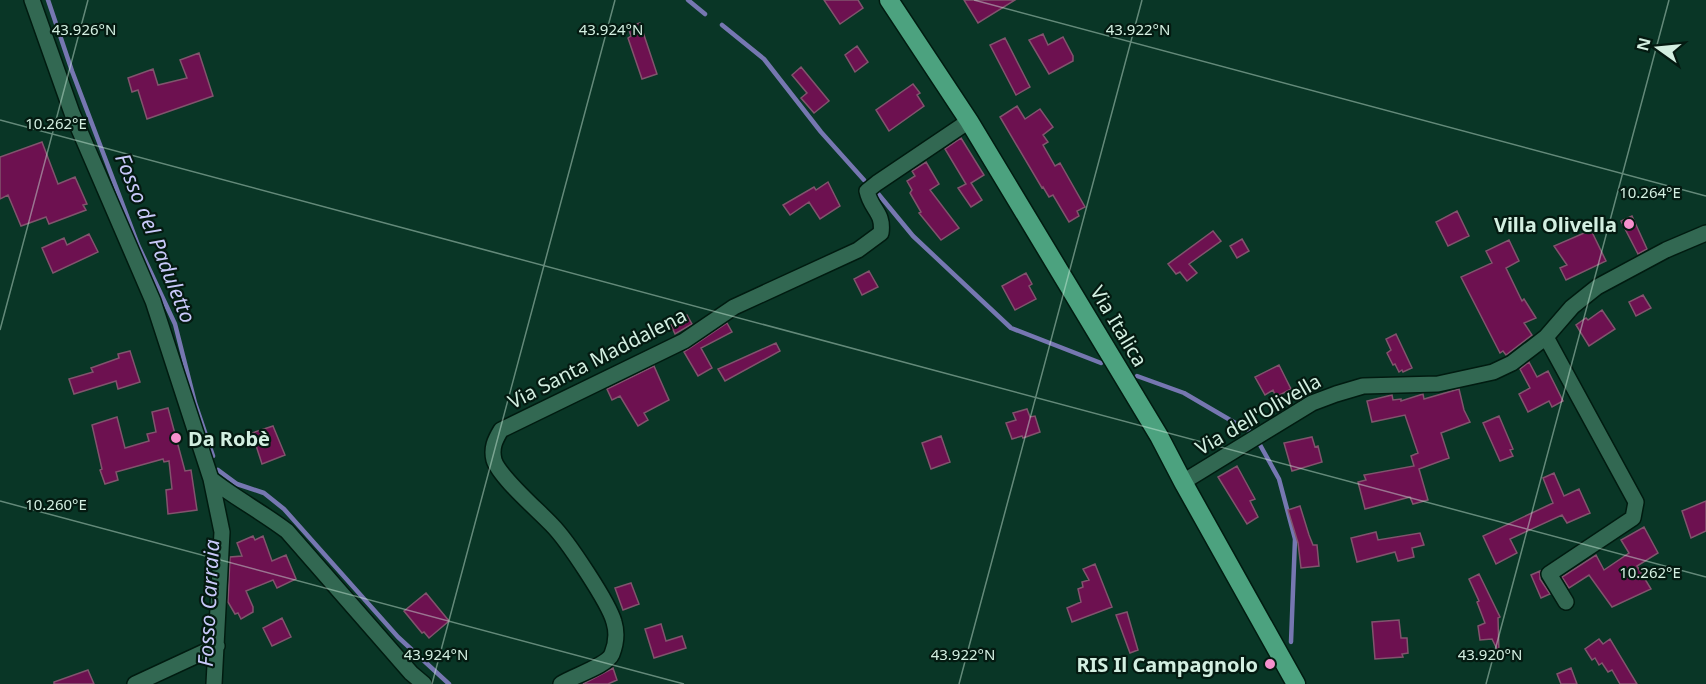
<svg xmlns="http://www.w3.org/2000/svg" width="1706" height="684" font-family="'Noto Sans',sans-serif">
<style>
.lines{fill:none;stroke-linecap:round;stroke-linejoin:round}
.stream{stroke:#7677b1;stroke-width:4.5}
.building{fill:#6d1150;stroke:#81546d;stroke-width:1.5}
.minor-casing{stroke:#001b10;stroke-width:18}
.major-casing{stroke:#001b10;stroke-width:21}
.minor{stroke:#326852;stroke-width:15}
.major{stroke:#4ca27f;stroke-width:18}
.ticks{fill:none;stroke:#d3efe1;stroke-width:1.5;stroke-opacity:0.45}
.poi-dot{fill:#f790cd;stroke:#041a11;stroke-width:2}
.labels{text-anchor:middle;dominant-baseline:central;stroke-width:4.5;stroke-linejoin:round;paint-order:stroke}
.poi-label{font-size:20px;font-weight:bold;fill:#d3efe1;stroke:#041a11;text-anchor:end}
.street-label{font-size:20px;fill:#d3efe1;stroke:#041a11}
.water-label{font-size:21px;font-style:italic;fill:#c9c9fa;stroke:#041a11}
.ticks-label{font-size:15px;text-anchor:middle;fill:#d3efe1;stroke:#041a11;stroke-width:4.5;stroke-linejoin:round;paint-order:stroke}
</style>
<rect width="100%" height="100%" fill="#093626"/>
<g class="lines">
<!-- stream -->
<path class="stream" d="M48,0L72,71L138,245L175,324L195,403L213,456
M688,0L705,14
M722,25L764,59L821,132L864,180
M875,190L913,236L1011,328L1101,363
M1137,376L1184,393L1249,431
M1259,443L1279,479L1295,539L1291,642
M218,470L237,484L264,493L284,509L398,637L449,684"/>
</g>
<!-- building -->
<path class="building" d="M824,0H858L863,8L840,24Z
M964,0H1015L978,23Z
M640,23L657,74L642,79L628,38L631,36L628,27Z
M1043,34L1048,45L1063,37L1073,56V61L1049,74L1029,40Z
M1005,38L1030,87L1016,95L990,45Z
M857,46L868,62L855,72L845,55Z
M199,53L213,96L147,119L138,90L132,92L128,78L153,69L158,85L187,78L180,60Z
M801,67L829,101L814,113L801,98L807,93L792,75Z
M913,84L920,93L917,95L924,106L889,131L876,110Z
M1017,106L1025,119L1040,109L1053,127L1043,135L1048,142L1043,145L1055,166L1060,163L1085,207L1077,211L1079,216L1069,222L1053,195L1049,197L1043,187L1042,188L1000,117Z
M961,138L984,175L971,183L982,200L971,207L958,188L966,184L945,149Z
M42,142L58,184L75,177L87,204L83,205L86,210L49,224L46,217L21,226L8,195L0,199V157Z
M926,162L939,184L930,190L959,228L941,240L919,213L921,212L910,193L912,190L907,181L915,176L912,171Z
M828,182L840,206L820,219L809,202L790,215L783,205L814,187L816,190Z
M1457,211L1469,236L1448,246L1436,222Z
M1632,216L1647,249L1638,254L1621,221Z
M1591,230L1606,261L1566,280L1560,268L1567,265L1554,246Z
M1213,231L1221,241L1189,264L1197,273L1187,281L1180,272L1176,274L1168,264Z
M89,234L98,252L53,273L42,248L64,238L67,245Z
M1242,239L1249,251L1237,258L1230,246Z
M1509,240L1519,261L1506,268L1522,301L1524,299L1536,318L1524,323L1532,335L1506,355L1503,351L1500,353L1461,277L1492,263L1486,251Z
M869,271L878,287L862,295L854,279Z
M1026,273L1032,284L1029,286L1036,299L1015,310L1002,286Z
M1643,295L1651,308L1636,316L1629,302Z
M1602,310L1615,329L1589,346L1576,325L1586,318L1588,320Z
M687,315L692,324L675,334L671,325Z
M727,323L732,332L701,348L712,368L698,376L684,352Z
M1396,334L1412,368L1403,372L1402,370L1399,372L1395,364L1393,365L1387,353L1391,350L1386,339Z
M776,343L780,351L725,381L718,369Z
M130,351L140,382L118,389L116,381L74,394L69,379L93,372L91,368L119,358L118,354Z
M1529,362L1537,377L1548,371L1563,401L1552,407L1549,401L1528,412L1519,394L1530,388L1520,369Z
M1279,365L1291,389L1276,397L1273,390L1265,395L1255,377Z
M654,366L669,400L644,413L648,420L638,426L620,396L612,400L607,389Z
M1459,389L1464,410L1470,422L1441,433L1449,458L1419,469L1428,500L1413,504L1410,497L1365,509L1358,482L1366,480L1364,475L1414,466L1411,456L1418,453L1405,415L1372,422L1367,401L1392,395L1393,400L1401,399V401L1423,394L1424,399Z
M168,408L185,471L191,470L197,510L168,514L166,490L172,489L169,461L164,462L163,459L116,472L118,480L105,484L100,470L102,469L92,425L117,417L125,448L149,441L147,434L156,432L152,412Z
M1027,409L1030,417L1035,416L1040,432L1023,438L1022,436L1012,439L1006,423L1016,420L1013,413Z
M1499,416L1513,449L1510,450L1513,456L1500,461L1483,423Z
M273,426L285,455L262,464L252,433Z
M941,436L950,462L931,469L922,443Z
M1312,437L1315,447L1318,446L1322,462L1292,471L1284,443Z
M1237,466L1255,499L1250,501L1258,517L1247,524L1218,477Z
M1554,473L1564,496L1579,489L1590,513L1567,523L1562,515L1510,539L1517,553L1496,564L1483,536L1553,503L1543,478Z
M1706,501V531L1691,538L1682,511Z
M1300,506L1309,535L1313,545H1317L1319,566L1301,568L1298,543L1288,510Z
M1644,527L1658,553L1637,566L1651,589L1612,607L1589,575L1569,588L1562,577L1596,555L1604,570L1629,553L1621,540Z
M1376,532L1378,540L1420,533L1424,545L1412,548L1414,557L1398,561L1395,552L1357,562L1351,538Z
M253,536L255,540L263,536L272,561L286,555L296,579L277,588L273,580L246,591L253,607V612L241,619L238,613L235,614L228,602L230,557L242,556L237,543Z
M1095,564L1112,607L1072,622L1067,608L1081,602L1078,589L1083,587L1082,582L1089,580L1083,569Z
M1540,571V579L1550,594L1541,598L1531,575Z
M1479,574L1500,617L1498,618L1499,653L1492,639L1480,640L1478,626L1485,623L1477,602L1479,601L1469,579Z
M631,583L639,604L623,610L615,588Z
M426,593L449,621L429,638L424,632L422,633L404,611Z
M1127,612L1138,650L1130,653L1116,615Z
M282,618L291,637L272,646L263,628Z
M1399,620L1401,638H1407L1408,653L1402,654L1403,657L1375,659L1372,622Z
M661,624L666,641L682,636L686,648L654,658L645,629Z
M1599,639L1603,644L1610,639L1637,684H1620L1612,670L1608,672L1602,663L1599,665L1595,658L1592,660L1585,649Z
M613,668L617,680L608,684H583Z
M1571,668L1577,684H1561L1557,674Z
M88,670L94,684H54V682Z"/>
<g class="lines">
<defs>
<path id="minor" d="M32,0L72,113L153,301L211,479L222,532L214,684
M1546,337L1636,502L1633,518L1549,574L1566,602
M211,479C235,498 262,512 287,531L411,673L424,684
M1183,482L1312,403L1336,394L1363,386L1438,384L1493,372L1512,363L1546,337L1572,307L1597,287L1666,250L1706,233
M135,684L217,646
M561,684C573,676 607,666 612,654C616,644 617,632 614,622C609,603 567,540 552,525C539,511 499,477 494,460C491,448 495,440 501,430L684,341L734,307L858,250L881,233C884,212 871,210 867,191L877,183L969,121"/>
<path id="major" d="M889,0L969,121L1159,436L1183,482L1296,684"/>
</defs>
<!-- minor casing -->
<use href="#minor" class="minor-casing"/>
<!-- major casing -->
<use href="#major" class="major-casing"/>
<!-- minor -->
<use href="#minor" class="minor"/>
<!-- major -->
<use href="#major" class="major"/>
</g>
<!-- ticks -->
<path class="ticks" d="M974,0L1706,196M0,120L1706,577M0,330L88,0M0,501L684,684M432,684L615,0M959,684L1142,0M1486,684L1669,0"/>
<!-- markers -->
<g class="poi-dot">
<circle cx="1629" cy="224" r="6"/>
<circle cx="176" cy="438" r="6"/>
<circle cx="1270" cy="664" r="6"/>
</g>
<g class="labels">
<!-- poi labels -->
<g class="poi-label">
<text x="1617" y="224">Villa Olivella</text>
<text x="188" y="438" text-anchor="start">Da Robè</text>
<text x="1258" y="664">RIS Il Campagnolo</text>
</g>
<!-- street labels -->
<g class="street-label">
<text transform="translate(1119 326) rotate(59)">Via Italica</text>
<text transform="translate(597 358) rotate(-27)">Via Santa Maddalena</text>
<text transform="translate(1258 414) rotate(-30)">Via dell'Olivella</text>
</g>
<!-- water labels -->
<g class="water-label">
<text transform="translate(156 238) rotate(68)">Fosso del Paduletto</text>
<text transform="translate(208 603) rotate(-87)">Fosso Carraia</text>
</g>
</g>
<g class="ticks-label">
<text x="84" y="35">43.926°N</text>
<text x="611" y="35">43.924°N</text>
<text x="1138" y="35">43.922°N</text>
<text x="56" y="129">10.262°E</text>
<text x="1650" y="198">10.264°E</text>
<text x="56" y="510">10.260°E</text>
<text x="1650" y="578">10.262°E</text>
<text x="436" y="660">43.924°N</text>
<text x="963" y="660">43.922°N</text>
<text x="1490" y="660">43.920°N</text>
</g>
<!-- north arrow -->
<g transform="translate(1658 48) rotate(285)" stroke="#041a11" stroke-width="4.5" paint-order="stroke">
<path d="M0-4.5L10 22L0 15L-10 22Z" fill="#d3efe1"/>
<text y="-9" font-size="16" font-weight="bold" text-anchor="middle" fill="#d3efe1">N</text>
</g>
</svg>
